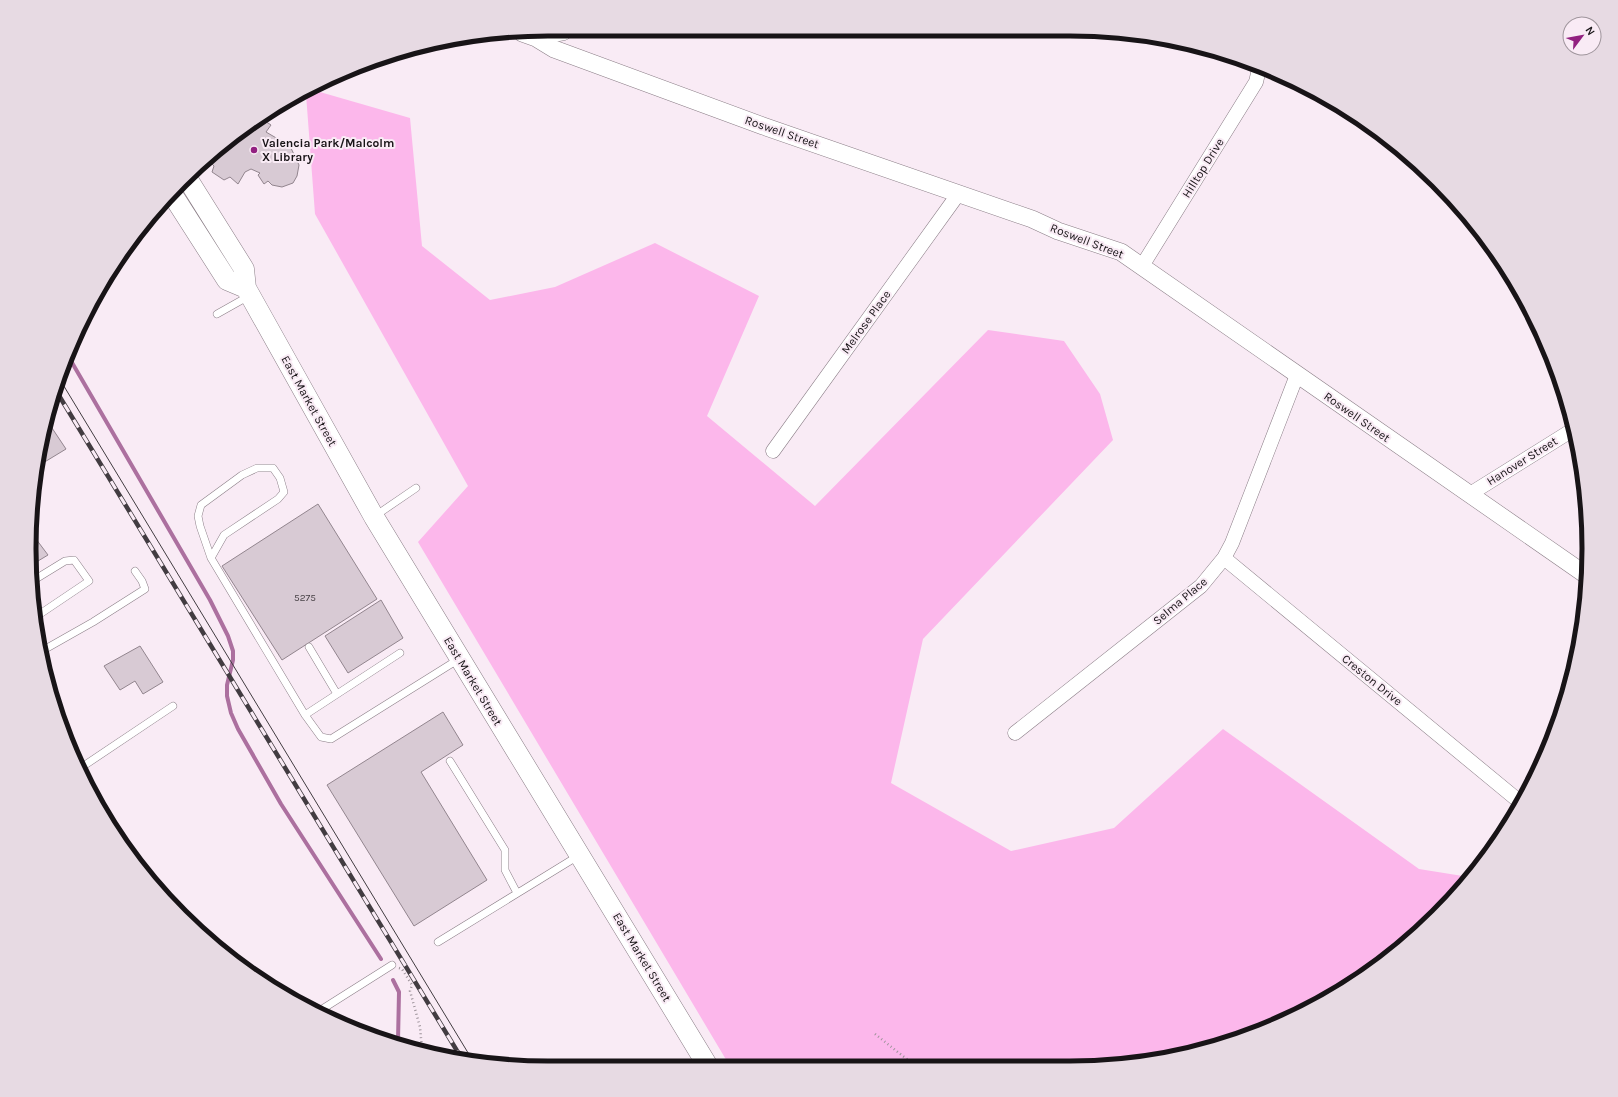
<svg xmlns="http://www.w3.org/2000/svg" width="1618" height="1097" font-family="Karla,sans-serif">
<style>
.green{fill:#fcb7eb}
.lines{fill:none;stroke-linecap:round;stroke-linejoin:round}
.stream{stroke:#ac709f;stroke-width:4}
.building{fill:#d8cad4;stroke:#92858e}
.service-casing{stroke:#8a7d86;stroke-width:8}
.minor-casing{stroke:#8a7d86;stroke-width:15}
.tertiary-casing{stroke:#8a7d86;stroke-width:18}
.secondary-casing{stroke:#8a7d86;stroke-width:21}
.path{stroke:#9d939a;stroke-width:2.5;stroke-dasharray:1 3;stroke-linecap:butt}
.service{stroke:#fff;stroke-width:7}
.minor{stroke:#fff;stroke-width:14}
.tertiary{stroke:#fff;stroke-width:17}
.secondary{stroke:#fff;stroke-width:20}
.tram{stroke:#423c41;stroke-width:1}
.rail-casing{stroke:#423c41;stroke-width:4.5}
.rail{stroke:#f9ebf5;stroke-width:3;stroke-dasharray:9;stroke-linecap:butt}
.poi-dot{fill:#922080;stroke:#f9ebf5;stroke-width:1.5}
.labels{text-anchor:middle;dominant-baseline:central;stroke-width:4;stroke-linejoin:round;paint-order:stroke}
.number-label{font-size:10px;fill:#484246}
.street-label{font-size:12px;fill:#181417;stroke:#f9ebf5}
.poi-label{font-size:12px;font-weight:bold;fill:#181417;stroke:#f9ebf5;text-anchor:start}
.rim{fill:none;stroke:#181417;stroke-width:5}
</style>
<rect width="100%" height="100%" fill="#f9ebf5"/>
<!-- green -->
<path class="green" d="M313,90L410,118L422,246L490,300L555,287L655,243L759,296L707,416L815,506L988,330L1064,341L1100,394L1113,440L923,639L891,783L1011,851L1114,828L1223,729L1419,869L1469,877L1437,916L1358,980L1269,1028L1171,1058L1069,1068H731L418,542L468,486L315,214L306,94Z"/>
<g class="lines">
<!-- stream -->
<path class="stream" d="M67,354L210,600L228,636L233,651V660L227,685V696L231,713L238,729L281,804L381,959
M393,980L399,992L398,1041"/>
</g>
<!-- building -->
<path class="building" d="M272,111L265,121L271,125L266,132L290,146L299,165L297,176L293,183L282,187L272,185L268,181L264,184L258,175L260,173L251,169L245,172L238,184L230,177L224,180L212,172L214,166L206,158L260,117Z
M46,419L66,449L38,466Z
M318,504L377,599L282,660L222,566Z
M36,539L48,555L33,564L32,541Z
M381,600L403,638L348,673L325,636Z
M140,646L163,682L143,694L135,681L120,690L104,666Z
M443,712L463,745L421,772L487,880L414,926L327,785Z"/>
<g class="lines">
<defs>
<path id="service" d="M217,314L249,296
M375,516L416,488
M211,558L224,535L278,499L284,492L280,478L273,468H257L242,475L201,505L198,516L200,526L211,558L305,715L321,737L331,739L459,659
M34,580L65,561L74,560L89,581L37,616
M309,647L337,694
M40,652L93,622L145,589L142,581L135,571
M305,715L400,653
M450,761L505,850V870L517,893
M79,769L173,706
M438,942L578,856
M316,1013L392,965"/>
<path id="minor" d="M536,38L564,33
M1142,266L1256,82L1259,69
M773,451L959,193
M1470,494L1574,429
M1224,558L1520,802
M1015,733L1201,586L1224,558L1232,543L1297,375"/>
<path id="tertiary" d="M522,33L536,38L554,49L763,126L1032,219L1058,231L1121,252L1586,575"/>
<path id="secondary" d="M187,178L244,269L246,288L374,517L709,1068
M172,194L227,280L246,288"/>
</defs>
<!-- service casing -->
<use href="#service" class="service-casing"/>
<!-- minor casing -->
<use href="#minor" class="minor-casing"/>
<!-- tertiary casing -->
<use href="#tertiary" class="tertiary-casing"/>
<!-- secondary casing -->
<use href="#secondary" class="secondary-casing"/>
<!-- path -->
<path class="path" d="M399,968L402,969L412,985L410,991L420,1027L422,1049
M875,1034L918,1068"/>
<!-- service -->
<use href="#service" class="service"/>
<!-- minor -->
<use href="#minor" class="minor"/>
<!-- tertiary -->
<use href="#tertiary" class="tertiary"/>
<!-- secondary -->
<use href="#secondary" class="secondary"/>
<!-- tram -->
<path class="tram" d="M59,378L473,1061"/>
<defs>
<path id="rail" d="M55,389L462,1059"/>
</defs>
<!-- rail casing -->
<use href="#rail" class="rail-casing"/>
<!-- rail -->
<use href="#rail" class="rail"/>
</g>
<!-- markers -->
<circle class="poi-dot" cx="254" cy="150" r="4"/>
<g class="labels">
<!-- number labels -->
<g class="number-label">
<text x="305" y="598">5275</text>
</g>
<!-- street labels -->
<g class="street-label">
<text transform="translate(782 132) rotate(19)">Roswell Street</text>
<text transform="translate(1203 168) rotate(-58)">Hilltop Drive</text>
<text transform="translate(1087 241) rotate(21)">Roswell Street</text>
<text transform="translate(866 322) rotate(-54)">Melrose Place</text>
<text transform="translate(309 401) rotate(61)">East Market Street</text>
<text transform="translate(1357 417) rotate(35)">Roswell Street</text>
<text transform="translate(1522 461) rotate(-32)">Hanover Street</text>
<text transform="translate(1180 601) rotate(-40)">Selma Place</text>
<text transform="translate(1372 680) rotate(39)">Creston Drive</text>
<text transform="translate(473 681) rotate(59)">East Market Street</text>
<text transform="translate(642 957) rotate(59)">East Market Street</text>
</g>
<!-- poi labels -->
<g class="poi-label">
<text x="262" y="143">Valencia Park/Malcolm<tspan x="262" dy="14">X Library</tspan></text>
</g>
</g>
<!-- crop -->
<path d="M0 0H1618V1097H0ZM548 36H1070A512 512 0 0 1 1582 548V549A512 512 0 0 1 1070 1061H548A512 512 0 0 1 36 549V548A512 512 0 0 1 548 36Z" fill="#e7dae3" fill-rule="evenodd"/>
<path class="rim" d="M548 36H1070A512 512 0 0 1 1582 548V549A512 512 0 0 1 1070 1061H548A512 512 0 0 1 36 549V548A512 512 0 0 1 548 36Z"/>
<!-- north arrow -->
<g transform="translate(1582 36) rotate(58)"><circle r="19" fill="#f9ebf5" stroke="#9f959c"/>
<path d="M0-3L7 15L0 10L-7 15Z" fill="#922080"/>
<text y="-6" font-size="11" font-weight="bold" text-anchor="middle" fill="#181417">N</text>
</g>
</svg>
